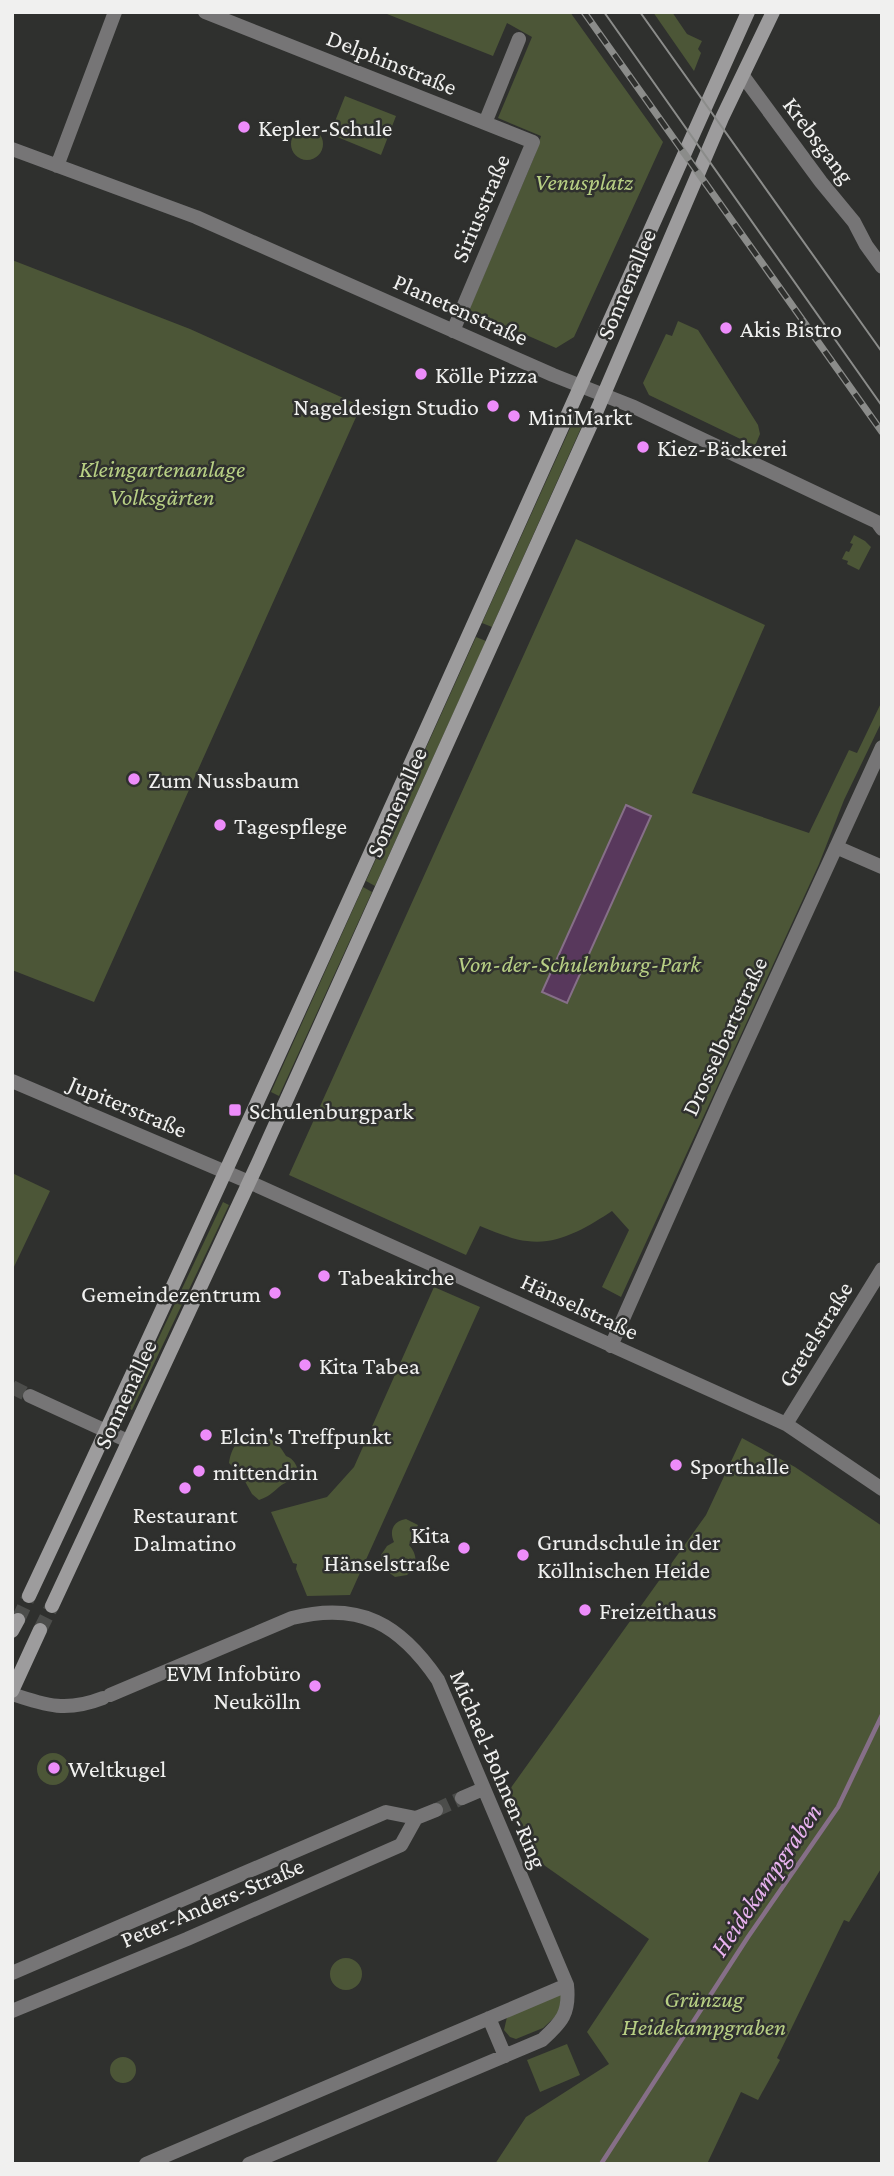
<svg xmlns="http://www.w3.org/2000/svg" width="894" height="2176" font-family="'Crimson Pro',serif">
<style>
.green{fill:#4c5637}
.water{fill:#58385c;stroke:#866f88;stroke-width:2}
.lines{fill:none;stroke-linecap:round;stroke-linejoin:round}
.stream{stroke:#866f88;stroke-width:4.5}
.minor-tunnel{stroke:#4c4d4b;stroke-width:14;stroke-dasharray:14 7;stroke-linecap:butt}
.secondary-tunnel{stroke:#4c4d4b;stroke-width:14;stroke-dasharray:14 7;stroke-linecap:butt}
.minor{stroke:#767576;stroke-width:14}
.secondary{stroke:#9d9c9d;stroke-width:14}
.tram{stroke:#8b8c8a;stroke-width:2}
.rail-casing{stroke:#8b8c8a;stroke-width:7}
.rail{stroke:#2f302e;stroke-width:4.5;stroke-dasharray:13;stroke-linecap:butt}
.poi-dot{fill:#ed8cfa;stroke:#2f302e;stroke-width:2.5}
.labels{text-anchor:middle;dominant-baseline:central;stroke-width:5;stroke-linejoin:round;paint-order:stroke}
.street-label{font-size:24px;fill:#f0f0ef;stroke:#2f302e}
.poi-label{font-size:24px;fill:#f0f0ef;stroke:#2f302e;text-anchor:start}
.park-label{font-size:24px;font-style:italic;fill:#b7cf84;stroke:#2f302e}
.water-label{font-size:26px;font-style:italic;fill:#e9b3f0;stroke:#2f302e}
</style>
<rect width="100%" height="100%" fill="#2f302e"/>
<!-- green -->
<path class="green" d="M382,12H570L663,142L574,337L556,348L469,310L535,155L541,136L498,118L532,37L507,23L493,56Z
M653,12H672L687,34L702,41L698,49L701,53L694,71Z
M345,96L396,116L381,155L330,134Z
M291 144a16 16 0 1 1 32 0a16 16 0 1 1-32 0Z
M12,260L190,329L361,406L94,1002L12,970Z
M678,321L698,330L758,425L760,434L755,446L649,395L643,383L666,334L672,336Z
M576,415L585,419L492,627L482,623Z
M854,535L865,541L871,547L859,570L847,564L848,561L842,559L846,551L849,552L853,544L850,543Z
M576,539L765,625L692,793L809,833L849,750L857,753L882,701V721L844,800L819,864L621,1297L602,1287L629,1230L612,1211C588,1227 557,1246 527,1241C511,1239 495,1232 480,1226L466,1255L289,1175Z
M476,637L486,641L375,886L366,881Z
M363,887L372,892L279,1096L271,1092Z
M12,1173L50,1191L12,1271Z
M223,1202L229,1205L132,1410L126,1407Z
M434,1287L480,1307L350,1595L307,1596L296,1569L297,1564L293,1563L271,1512L327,1497L354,1467Z
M253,1434C270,1438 277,1440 286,1456C294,1459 297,1465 299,1474C293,1481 286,1481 279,1487C272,1493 268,1497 259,1500L252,1494L242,1476L229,1463C232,1446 237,1440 253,1434Z
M742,1438L795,1467L882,1526V1867L849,1922L844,1920L777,2058L780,2060L758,2100L741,2092L707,2164H495L526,2117L609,2064L587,2032L649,1939L531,1856L505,1796L706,1515Z
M406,1519L418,1525L409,1545C418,1555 418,1566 407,1575L395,1577L384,1569L381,1555L387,1546L394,1542C389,1531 393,1521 406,1519Z
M37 1769a16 16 0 1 1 32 0a16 16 0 1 1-32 0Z
M330 1974a16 16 0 1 1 32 0a16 16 0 1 1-32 0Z
M560,1994L563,1998L557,2015L543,2028L516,2039L510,2037L504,2030L507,2017Z
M567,2044L580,2075L540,2092L527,2060Z
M110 2070a13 13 0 1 1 26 0a13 13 0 1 1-26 0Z"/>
<!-- water -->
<path class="water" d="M626,805L651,816L567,1003L542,992Z"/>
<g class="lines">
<!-- stream -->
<path class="stream" d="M601,2164L748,1937L838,1807L882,1715"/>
<!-- minor-tunnel -->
<path class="minor-tunnel" d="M12,1387L30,1396
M436,1810L462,1798"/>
<!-- secondary-tunnel -->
<path class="secondary-tunnel" d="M18,1620L29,1596
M40,1630L52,1606"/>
<!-- minor -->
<path class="minor" d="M205,12L533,142L453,331
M743,76L821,182L854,222L866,245L882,267
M485,123L519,39
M12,149L196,217L553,375L634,407L877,522L882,529
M57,166L115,12
M836,847L882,867
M12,1081L249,1182L786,1424L882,1489
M611,1346L722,1096L882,747
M30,1396L128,1441
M786,1424L882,1269
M12,1694C47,1706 67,1712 103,1698
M110,1695L292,1618C360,1601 400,1624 438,1680L567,1985C570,2013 562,2022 542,2040L249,2164
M462,1798L483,1789
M12,1973L386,1812L416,1818L436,1810
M12,2011L187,1939L401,1845L416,1818
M489,2018L505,2056
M146,2164L567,1985"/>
<!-- secondary -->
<path class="secondary" d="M29,1596C275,1071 511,541 748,12
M52,1606L258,1163L592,422L722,118L773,12
M12,1631L18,1620
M12,1691L40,1630"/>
<!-- tram -->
<path class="tram" d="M604,12L882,406
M640,12L882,352"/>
<defs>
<path id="rail" d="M584,12L882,432"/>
</defs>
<!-- rail casing -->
<use href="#rail" class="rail-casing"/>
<!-- rail -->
<use href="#rail" class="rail"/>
</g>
<!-- markers -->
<g class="poi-dot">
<circle cx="244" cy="127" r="7"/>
<circle cx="726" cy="328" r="7"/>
<circle cx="421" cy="374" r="7"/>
<circle cx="493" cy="406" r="7"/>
<circle cx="514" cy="416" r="7"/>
<circle cx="643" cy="447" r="7"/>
<circle cx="134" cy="779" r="7"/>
<circle cx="220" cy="825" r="7"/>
<rect x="228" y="1103" width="14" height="14" rx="3.5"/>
<circle cx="324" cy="1276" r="7"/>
<circle cx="275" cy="1293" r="7"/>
<circle cx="305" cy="1365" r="7"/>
<circle cx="206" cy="1435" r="7"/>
<circle cx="676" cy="1465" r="7"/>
<circle cx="199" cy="1471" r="7"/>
<circle cx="185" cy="1488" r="7"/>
<circle cx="464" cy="1548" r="7"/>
<circle cx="523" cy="1555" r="7"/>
<circle cx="585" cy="1610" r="7"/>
<circle cx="315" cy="1686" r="7"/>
<circle cx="54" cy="1768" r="7"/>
</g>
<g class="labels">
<!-- street labels -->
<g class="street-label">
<text transform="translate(392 62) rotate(22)">Delphinstraße</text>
<text transform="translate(819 140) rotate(53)">Krebsgang</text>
<text transform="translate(480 208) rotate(-67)">Siriusstraße</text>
<text transform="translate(626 284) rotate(-67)">Sonnenallee</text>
<text transform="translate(461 309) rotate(24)">Planetenstraße</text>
<text transform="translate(396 802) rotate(-66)">Sonnenallee</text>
<text transform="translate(724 1036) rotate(-65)">Drosselbartstraße</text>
<text transform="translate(128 1106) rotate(23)">Jupiterstraße</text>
<text transform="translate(580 1306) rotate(25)">Hänselstraße</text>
<text transform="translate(815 1334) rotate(-58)">Gretelstraße</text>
<text transform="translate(125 1394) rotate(-65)">Sonnenallee</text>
<text transform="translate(499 1769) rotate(67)">Michael-Bohnen-Ring</text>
<text transform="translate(212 1902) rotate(-23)">Peter-Anders-Straße</text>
</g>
<!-- poi labels -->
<g class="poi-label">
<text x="258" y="127">Kepler-Schule</text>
<text x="740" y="328">Akis Bistro</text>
<text x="435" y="374">Kölle Pizza</text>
<text x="479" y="406" text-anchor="end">Nageldesign Studio</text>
<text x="528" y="416">MiniMarkt</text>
<text x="657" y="447">Kiez-Bäckerei</text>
<text x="148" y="779">Zum Nussbaum</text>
<text x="234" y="825">Tagespflege</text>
<text x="249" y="1110">Schulenburgpark</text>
<text x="338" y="1276">Tabeakirche</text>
<text x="261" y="1293" text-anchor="end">Gemeindezentrum</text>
<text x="319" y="1365">Kita Tabea</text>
<text x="220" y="1435">Elcin's Treffpunkt</text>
<text x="690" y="1465">Sporthalle</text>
<text x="213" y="1471">mittendrin</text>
<text x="185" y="1514" text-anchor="middle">Restaurant<tspan x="185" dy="28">Dalmatino</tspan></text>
<text x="450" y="1534" text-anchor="end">Kita<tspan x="450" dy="28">Hänselstraße</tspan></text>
<text x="537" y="1541">Grundschule in der<tspan x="537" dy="28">Köllnischen Heide</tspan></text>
<text x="599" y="1610">Freizeithaus</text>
<text x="301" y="1672" text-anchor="end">EVM Infobüro<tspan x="301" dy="28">Neukölln</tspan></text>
<text x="68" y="1768">Weltkugel</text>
</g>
<!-- park labels -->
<g class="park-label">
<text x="584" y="181">Venusplatz</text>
<text x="162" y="468">Kleingartenanlage<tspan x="162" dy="28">Volksgärten</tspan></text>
<text x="579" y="963">Von-der-Schulenburg-Park</text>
<text x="704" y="1998">Grünzug<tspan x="704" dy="28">Heidekampgraben</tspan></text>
</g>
<!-- water labels -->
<g class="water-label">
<text transform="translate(766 1880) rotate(-56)">Heidekampgraben</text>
</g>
</g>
<!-- border -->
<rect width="894" height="2176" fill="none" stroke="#f0f0ef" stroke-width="28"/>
</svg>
